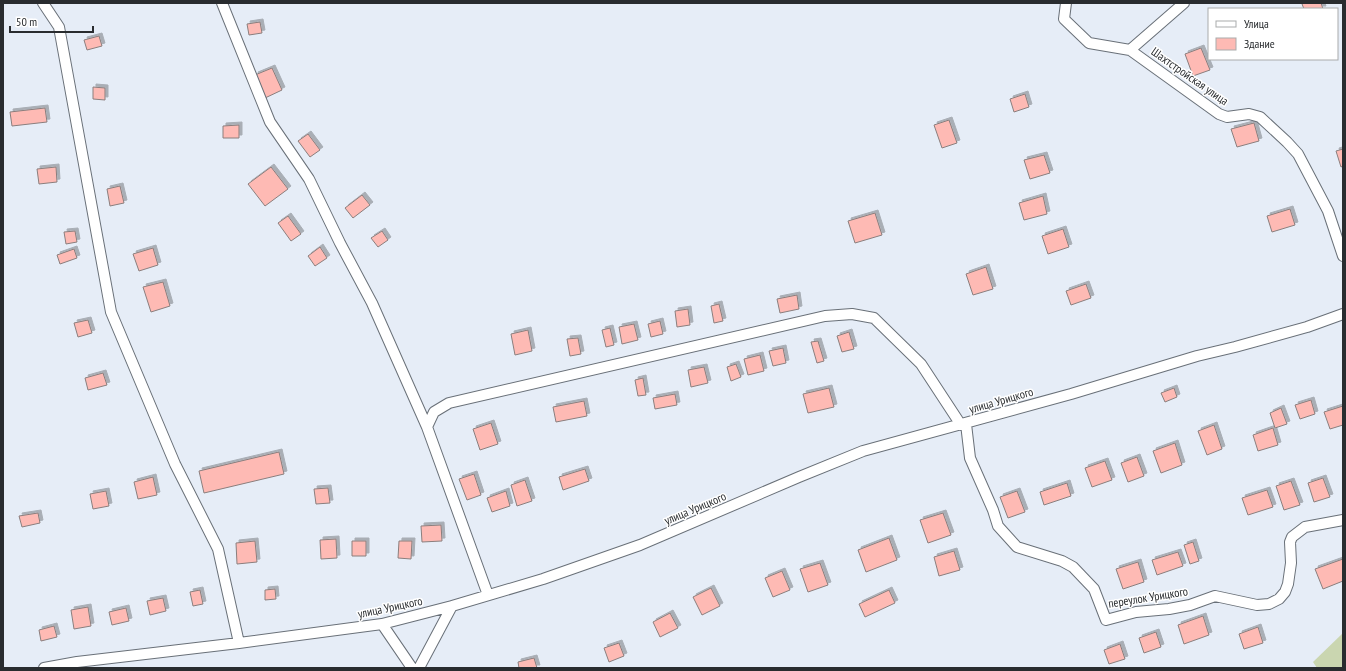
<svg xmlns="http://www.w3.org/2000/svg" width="1346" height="671" font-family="'PT Sans Narrow',sans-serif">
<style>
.green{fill:#cad6b0}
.building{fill:#febab4;stroke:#8a7e7d;filter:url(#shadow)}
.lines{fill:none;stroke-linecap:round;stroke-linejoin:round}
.street-casing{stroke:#697078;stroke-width:12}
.street{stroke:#fff;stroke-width:10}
.labels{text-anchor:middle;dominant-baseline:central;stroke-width:3;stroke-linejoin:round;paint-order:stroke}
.street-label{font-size:12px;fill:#292c2f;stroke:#fff}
</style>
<defs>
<filter id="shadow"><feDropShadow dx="3" dy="-3" stdDeviation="0" flood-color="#0004"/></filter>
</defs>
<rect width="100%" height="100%" fill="#e6edf7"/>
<!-- green -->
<path class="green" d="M1343,633V668H1317L1313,662Z"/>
<!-- building -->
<path class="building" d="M1304,3H1321L1323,9H1304L1302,4Z
M260,22L262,33L249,35L247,24Z
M99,36L102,46L87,50L84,40Z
M1201,48L1210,70L1193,76L1185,54Z
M272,68L282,90L265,98L255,75Z
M93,87L105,88V100L93,99Z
M1025,94L1029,107L1014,112L1010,99Z
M45,108L47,122L12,126L10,112Z
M949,120L957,143L942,148L934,125Z
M1254,123L1259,141L1237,147L1231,129Z
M239,125V138H223V126Z
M308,134L320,150L310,157L298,141Z
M1343,149V166L1341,167L1336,151Z
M1044,155L1050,173L1030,179L1024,160Z
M56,167L57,182L39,184L37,169Z
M271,167L288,189L265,206L248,184Z
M120,186L124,203L110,206L107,189Z
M362,195L370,205L353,218L345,208Z
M1043,196L1047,214L1024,220L1019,203Z
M1290,209L1295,225L1272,232L1267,216Z
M875,213L882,235L855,243L848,221Z
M288,216L301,234L291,241L278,223Z
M1063,229L1069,247L1048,254L1042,236Z
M75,231L77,242L66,244L64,232Z
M382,231L388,240L378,247L371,238Z
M320,247L327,258L315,266L308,256Z
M153,248L158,265L139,271L133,254Z
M74,249L77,258L60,264L57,255Z
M986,267L993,289L973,295L966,274Z
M163,282L170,306L151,312L143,287Z
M1086,284L1091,298L1071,305L1066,291Z
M797,295L799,309L780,313L777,299Z
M719,304L723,321L714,323L711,306Z
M688,309L690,325L677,327L675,311Z
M88,320L92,333L78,337L74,323Z
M660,321L663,334L651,337L648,324Z
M634,324L638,340L622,344L619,327Z
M610,328L614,345L606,347L602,330Z
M528,330L532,351L515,355L511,334Z
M849,332L854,349L842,352L837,336Z
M578,338L581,354L570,356L567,339Z
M818,341L824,361L817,363L811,342Z
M783,348L786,363L773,366L769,351Z
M760,355L764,371L748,375L744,359Z
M736,364L741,377L731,381L727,367Z
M704,367L708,383L691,387L688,370Z
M103,373L107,385L88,390L85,378Z
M643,378L646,395L638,396L635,380Z
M829,388L834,407L808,413L803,394Z
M1174,388L1177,397L1165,402L1161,393Z
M675,394L677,405L655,409L653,398Z
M1311,400L1315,414L1300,419L1295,405Z
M584,401L587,416L556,422L553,407Z
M1343,406V425L1330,429L1324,412Z
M1281,408L1287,424L1275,428L1270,413Z
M491,423L498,444L480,450L473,429Z
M1214,425L1222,449L1207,455L1198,431Z
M1273,428L1278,445L1258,451L1253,435Z
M1175,443L1182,465L1161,473L1153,451Z
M279,452L284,474L204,493L199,471Z
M1137,457L1144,476L1128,482L1121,463Z
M1105,461L1112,480L1092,487L1085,468Z
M585,469L589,481L563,490L559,477Z
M474,474L481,495L467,500L459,479Z
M153,477L157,495L138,499L134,482Z
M1323,478L1330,497L1314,502L1308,483Z
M525,480L532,501L517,506L511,485Z
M1291,481L1300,505L1284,510L1276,486Z
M1067,483L1071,496L1044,505L1040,492Z
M328,488L330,503L316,504L314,489Z
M1267,490L1273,507L1248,515L1242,498Z
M106,491L109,506L93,509L90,494Z
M506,491L510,506L492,512L487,498Z
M1017,491L1025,512L1008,518L1000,497Z
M38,513L40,523L22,527L19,516Z
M943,513L951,535L928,543L920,520Z
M441,525L442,541L422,542L421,526Z
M889,538L897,560L866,572L858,550Z
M336,539L337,558L321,559L320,540Z
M255,541L257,562L237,564L236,543Z
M352,541H366V556H352Z
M399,541H412L411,559L398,558Z
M1193,542L1199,561L1190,564L1184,545Z
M954,551L960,570L939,576L934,557Z
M1178,552L1183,566L1157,575L1152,560Z
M1343,559V581L1323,589L1315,569Z
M1138,562L1144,582L1123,589L1116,569Z
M820,563L828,585L808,592L800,569Z
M782,571L790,590L773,597L765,578Z
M711,588L720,606L702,615L693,597Z
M275,589L276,599L265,600V590Z
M200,590L203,604L193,606L190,592Z
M889,590L895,603L865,617L859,604Z
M163,598L166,611L150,615L147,601Z
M88,607L91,626L74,629L71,610Z
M126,608L129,621L112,625L109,612Z
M670,613L678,628L660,637L653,622Z
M1203,616L1209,635L1184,644L1178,625Z
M54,626L57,637L41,641L39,630Z
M1258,627L1263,643L1244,649L1239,634Z
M1156,632L1161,647L1144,653L1139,638Z
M619,643L624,656L609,662L604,648Z
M1120,644L1125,659L1109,664L1104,650Z
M534,658L537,668H519L518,662Z"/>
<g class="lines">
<defs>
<path id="street" d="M43,3L59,27L111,312L175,464L218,549L239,643
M222,3L270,122L309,179L340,243L372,303L427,427L488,595
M1066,3L1064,19L1089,43L1130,50L1219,114L1227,117L1249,114L1260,117L1287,142L1298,154L1328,211L1343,256
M1130,50L1184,3
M966,424L970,458L993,510L998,526L1017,547L1062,561L1073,567L1094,589L1106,620L1136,612L1169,609L1190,605L1215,596L1257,605L1269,604L1279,599L1285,592L1288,584L1291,563L1290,542L1292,537L1305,527L1343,520
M427,427L434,412L449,403L825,316L852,314L874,318L921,364L961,425
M382,624L412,668
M44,668L77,662L239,643L382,624L452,606L543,579L640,545L799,477L863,451L1071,394L1197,356L1235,347L1307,327L1343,314
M419,668L452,606"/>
</defs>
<!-- street casing -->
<use href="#street" class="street-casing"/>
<!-- street -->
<use href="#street" class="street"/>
</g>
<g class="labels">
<!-- street labels -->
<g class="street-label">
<text transform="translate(1190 76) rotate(35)">Шахтстройская улица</text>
<text transform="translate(1001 400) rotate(-16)">улица Урицкого</text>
<text transform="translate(695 508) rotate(-23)">улица Урицкого</text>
<text transform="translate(1148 597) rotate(-9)">переулок Урицкого</text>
<text transform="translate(390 607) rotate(-12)">улица Урицкого</text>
</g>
</g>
<!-- border -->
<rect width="1346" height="671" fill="none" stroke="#292c2f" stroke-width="8"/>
<!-- legend -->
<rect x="1208" y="8" width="130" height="52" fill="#ffffff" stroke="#a9abac"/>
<rect x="1216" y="21" width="20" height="6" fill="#ffffff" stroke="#a9abac"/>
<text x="1244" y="28" font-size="12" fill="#292c2f">Улица</text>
<rect x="1216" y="38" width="20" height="12" fill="#febab4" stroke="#a9abac"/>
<text x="1244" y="48" font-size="12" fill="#292c2f">Здание</text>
<!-- scale -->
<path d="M10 26v6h83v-6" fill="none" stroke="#292c2f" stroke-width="2"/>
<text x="16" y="26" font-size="12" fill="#292c2f" stroke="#ffffff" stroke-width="3" paint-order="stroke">50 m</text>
</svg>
